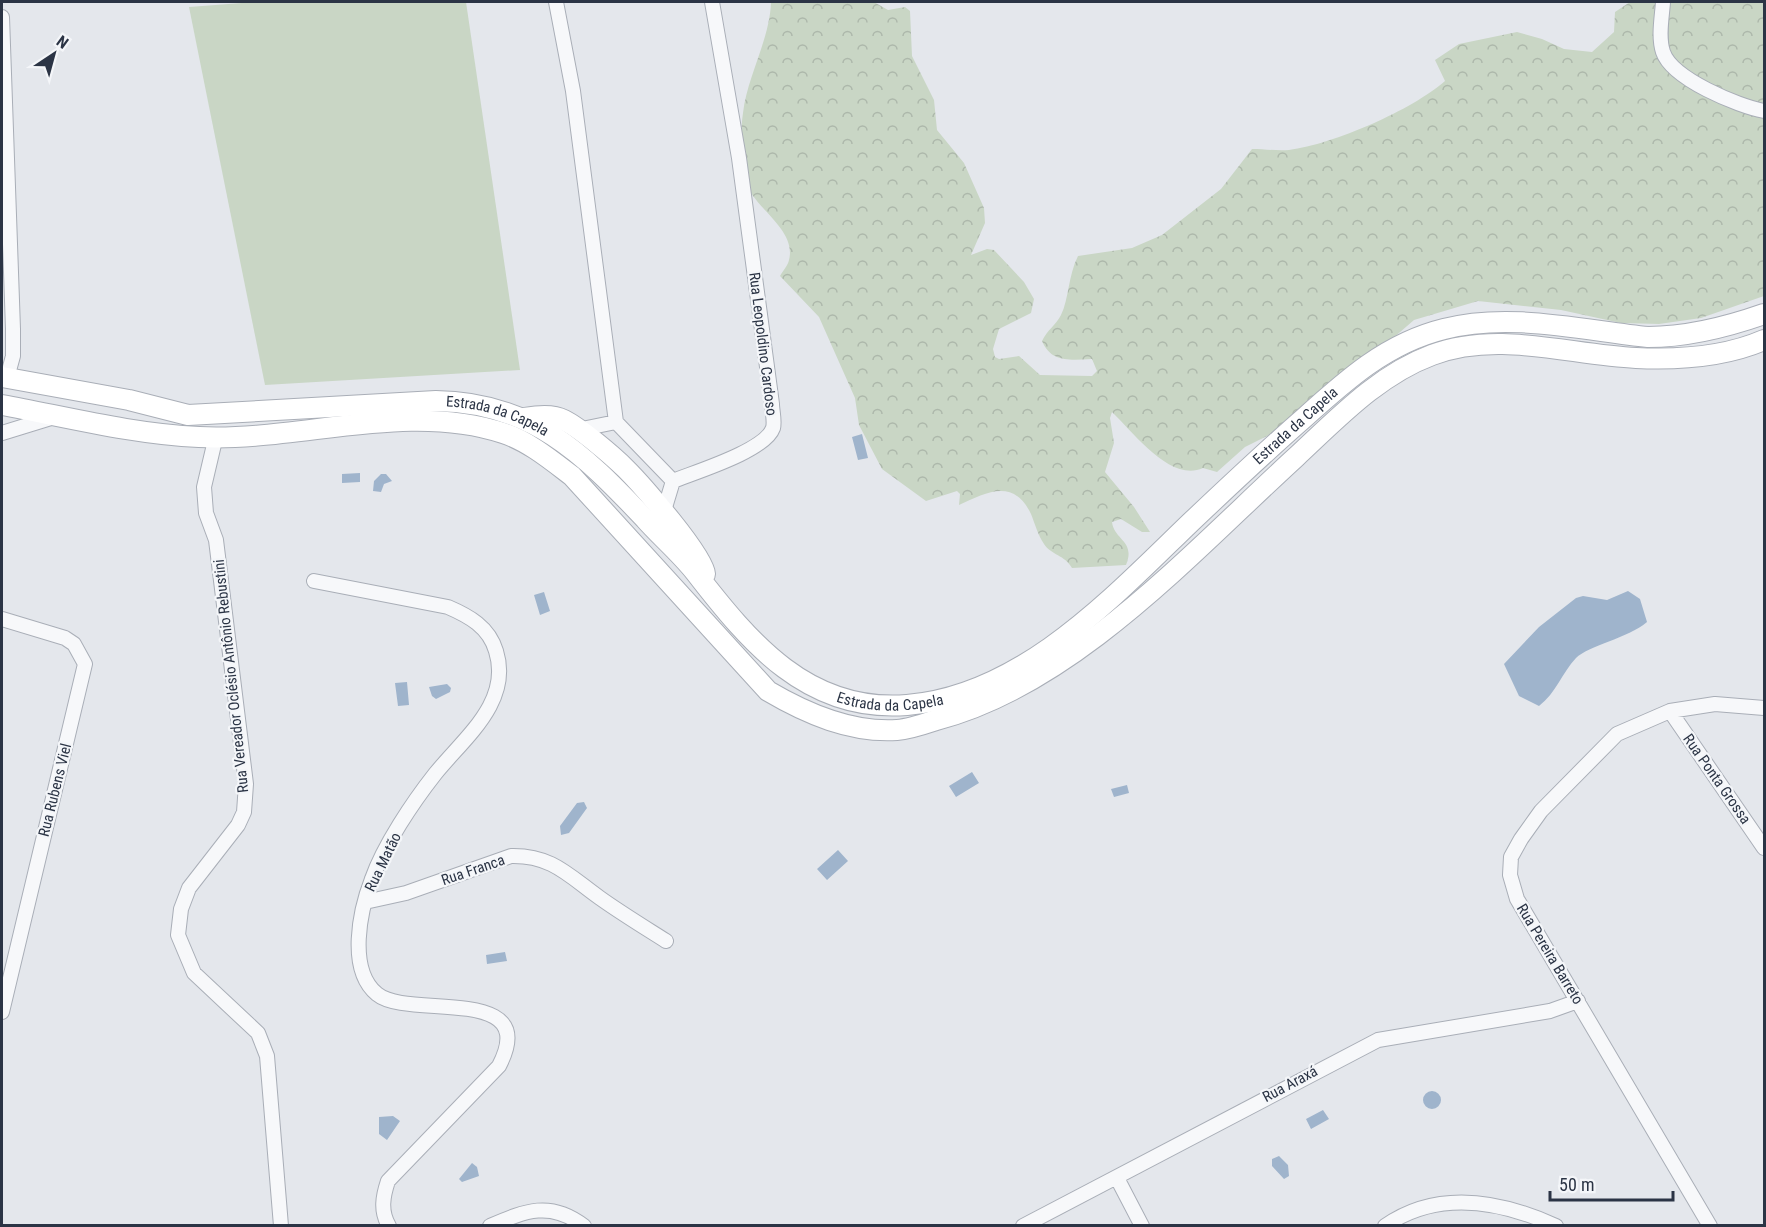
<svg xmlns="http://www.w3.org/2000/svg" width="1766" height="1227" font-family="'Roboto Condensed',sans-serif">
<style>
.green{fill:#c9d6c5}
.forest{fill:url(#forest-crowns)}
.water{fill:#9fb4cc}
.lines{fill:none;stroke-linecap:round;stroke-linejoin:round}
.minor-casing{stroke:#a9aeb7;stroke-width:16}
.secondary-casing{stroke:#a9aeb7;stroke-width:22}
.minor{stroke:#f7f8fa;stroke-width:14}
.secondary{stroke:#fff;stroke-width:20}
.labels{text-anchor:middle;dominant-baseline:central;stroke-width:4.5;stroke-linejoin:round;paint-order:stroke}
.street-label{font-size:15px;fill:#2b3445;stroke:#f4f6f9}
</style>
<defs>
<pattern id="forest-crowns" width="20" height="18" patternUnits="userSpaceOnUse" patternTransform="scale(1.5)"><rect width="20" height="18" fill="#c9d6c5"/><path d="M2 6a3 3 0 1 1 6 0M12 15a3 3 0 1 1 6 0" fill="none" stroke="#adb8ab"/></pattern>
</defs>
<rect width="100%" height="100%" fill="#e4e7ec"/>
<!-- green -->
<path class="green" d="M255,2H466L520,370L265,385L189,7Z"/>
<!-- forest -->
<path class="forest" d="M771,2H874L888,10L905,7L910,11L912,56L934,100L937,130L964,163L984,208L985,223L971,255L987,249L994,250L1024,282L1034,299L1031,313L999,329L993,349L995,357L999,359L1019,356L1040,375L1092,376L1097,371L1092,359C1071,360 1051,363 1042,341C1047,330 1056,325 1061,315C1069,299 1068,276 1078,256L1132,248L1162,235L1221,189L1252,149C1264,149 1277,151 1289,150C1334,144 1412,110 1445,81L1435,60L1459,44L1517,32L1542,39L1564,49L1592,52L1614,32L1615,12L1630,2H1764V296L1701,318L1659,324L1621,323L1561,310L1478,301L1414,320L1325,397L1271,434L1245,447L1217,472L1203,468C1171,483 1134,433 1112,412L1110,418L1114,443L1105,472L1134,507L1150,532H1142L1121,519L1112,522C1114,540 1136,541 1126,565L1072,568C1065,555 1051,555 1044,544C1038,535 1035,524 1031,514C1013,477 986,493 959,505L960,494L957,491L926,501L882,469L859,425L855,398L819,317L780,276C783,271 788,265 789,260C797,229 753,208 746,182C741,162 740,133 743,113C747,77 770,39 771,2Z"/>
<!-- water -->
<path class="water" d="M862,434L868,458L858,460L852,437Z
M360,473V482L342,483V474Z
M381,474H386L392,481L384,484L381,492L373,491L374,481Z
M1628,591L1640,599L1647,622C1628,638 1588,646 1576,658C1562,673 1556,693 1539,706L1519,696L1504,664L1539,627L1576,598L1583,596L1607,600Z
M544,592L550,611L540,615L534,595Z
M407,682L409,705L398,706L395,683Z
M447,684L451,688L450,692L436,699L432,696L429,687Z
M972,772L979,783L956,797L949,786Z
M1127,785L1129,793L1114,797L1111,789Z
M584,802L587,808L569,833L561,835L560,826L577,803Z
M838,850L848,861L827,880L817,869Z
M505,952L507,961L487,964L486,955Z
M1423 1100a9 9 0 1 1 18 0a9 9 0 1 1-18 0Z
M1323,1110L1329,1119L1311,1129L1306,1119Z
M393,1116L400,1121L387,1140L379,1134V1117Z
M1279,1156L1288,1165L1289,1176L1284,1179L1272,1166V1159Z
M472,1163L477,1167L479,1176L462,1182L459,1179Z"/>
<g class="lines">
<defs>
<path id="minor" d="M556,2L573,91L616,422L673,481
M1663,2C1662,17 1658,37 1663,52C1672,79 1738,106 1764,111
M2,17L13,329V356L7,378
M577,430L616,422
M2,433L54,417
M216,436L204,487L206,513L216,540L246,784L244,812L238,825L189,888L181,909L178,935L194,973L258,1033L267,1056L281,1226
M673,481C695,472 765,451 773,428C775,421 772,411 772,404L739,158L712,2
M663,514L673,481
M314,581L448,607C469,616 489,627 496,651C512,702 464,738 435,774C413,802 384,845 372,879C360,910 347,969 377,994C408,1020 542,983 499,1066L388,1181C383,1196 380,1211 389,1226
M2,619L65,638L74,644L85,664L2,1012
M1670,711L1764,848
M365,902L406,893L511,856C552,855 569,876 600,898C621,913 644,927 666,941
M1117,1178L1142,1226
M490,1226C525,1211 550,1200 584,1226
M1023,1226L1378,1040L1550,1011L1578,1001
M1385,1226C1438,1189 1501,1201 1556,1226
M1710,1226L1517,899L1510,875L1511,857L1521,839L1541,811L1617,734L1670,711L1715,704L1764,708"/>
<g id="secondary">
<path id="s1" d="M2,377L129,400L188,415L436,401C531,402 583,453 645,519C661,537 680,553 695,572C750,643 808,713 907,705C1022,696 1113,597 1191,522C1228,487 1265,452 1304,418C1346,380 1387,343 1444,329C1509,312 1582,330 1648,337C1688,337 1727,327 1764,314"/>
<path d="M2,405C67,417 133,434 199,437C298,442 406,401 503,433C528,441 551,460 572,476L768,691C807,714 851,733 897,730C910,729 924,724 936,720C1073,685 1193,551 1296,457C1337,419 1378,375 1432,355C1498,330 1569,355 1636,358C1678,360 1725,357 1764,340"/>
<path d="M524,418C537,416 552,414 564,420C580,428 613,456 626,469C641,484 704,556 705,574"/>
</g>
</defs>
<!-- minor casing -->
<use href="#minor" class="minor-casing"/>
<!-- secondary casing -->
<use href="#secondary" class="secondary-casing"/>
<!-- minor -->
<use href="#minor" class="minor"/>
<!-- secondary -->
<use href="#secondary" class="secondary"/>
</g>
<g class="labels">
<!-- street labels -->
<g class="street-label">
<text transform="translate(763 344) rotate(83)">Rua Leopoldino Cardoso</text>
<text stroke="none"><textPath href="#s1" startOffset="502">Estrada da Capela</textPath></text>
<text stroke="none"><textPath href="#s1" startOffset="1509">Estrada da Capela</textPath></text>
<text transform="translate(231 676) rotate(-96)">Rua Vereador Oclésio Antônio Rebustini</text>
<text stroke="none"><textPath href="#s1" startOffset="1005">Estrada da Capela</textPath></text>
<text transform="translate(1717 779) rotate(55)">Rua Ponta Grossa</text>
<text transform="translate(55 790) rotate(-76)">Rua Rubens Viel</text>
<text transform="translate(383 862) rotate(-64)">Rua Matão</text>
<text transform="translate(473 870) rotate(-19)">Rua Franca</text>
<text transform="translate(1550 954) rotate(59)">Rua Pereira Barreto</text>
<text transform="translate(1290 1084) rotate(-28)">Rua Araxá</text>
</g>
</g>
<!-- border -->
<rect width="1766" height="1227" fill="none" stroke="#2b3445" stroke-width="6"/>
<!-- north arrow -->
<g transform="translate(54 54) rotate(36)" stroke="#f4f6f9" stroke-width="4.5" paint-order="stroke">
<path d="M0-4.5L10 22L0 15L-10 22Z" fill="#2b3445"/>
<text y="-9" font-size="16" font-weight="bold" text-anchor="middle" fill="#2b3445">N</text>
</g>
<!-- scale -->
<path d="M1550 1191v9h123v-9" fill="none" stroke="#2b3445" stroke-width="3"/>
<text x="1559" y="1191" font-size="18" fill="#2b3445" stroke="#f4f6f9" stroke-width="4.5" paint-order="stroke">50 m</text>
</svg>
